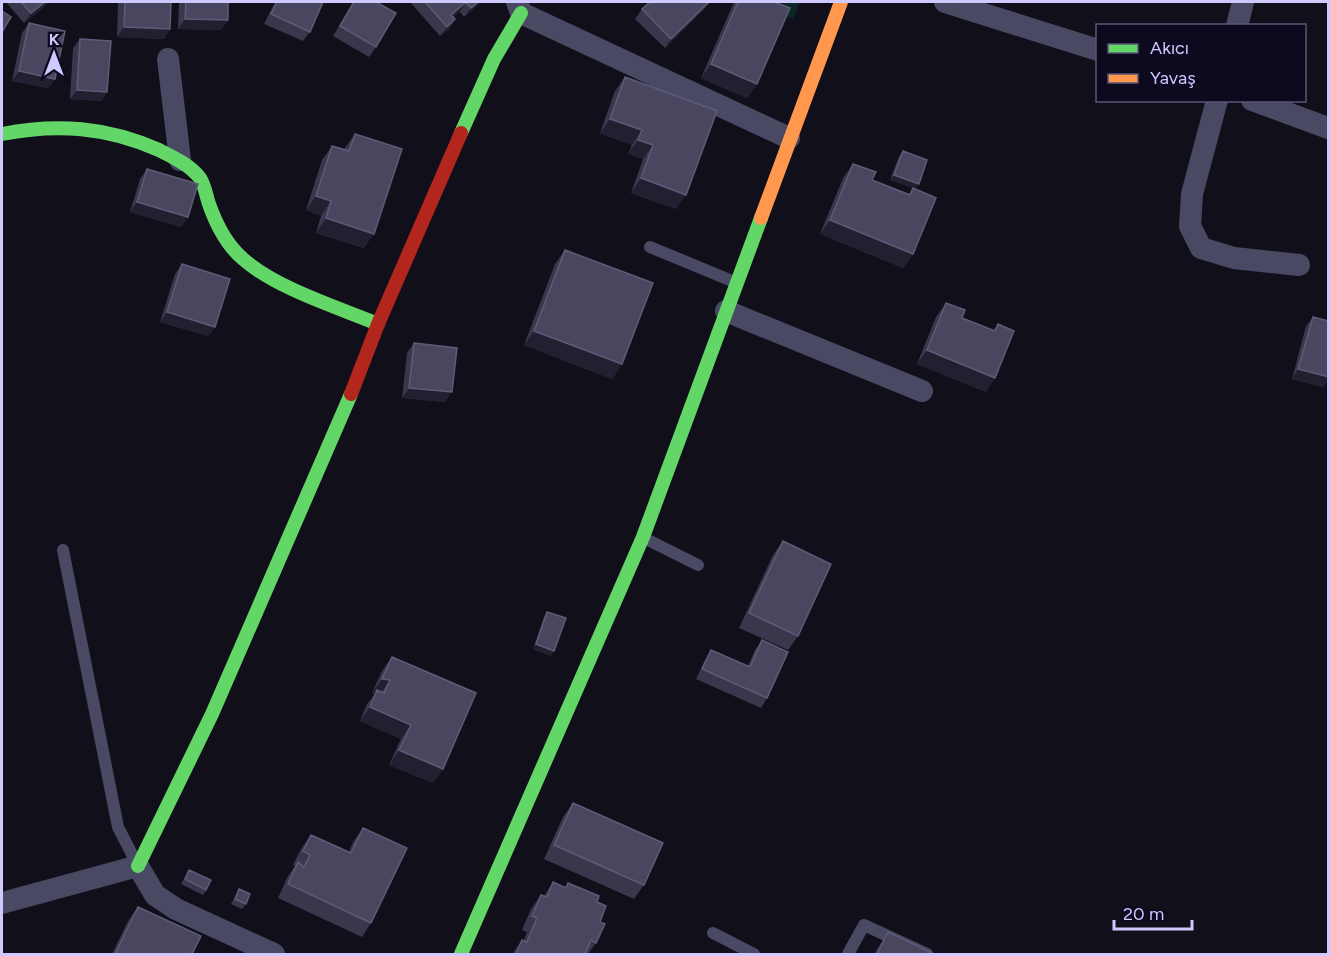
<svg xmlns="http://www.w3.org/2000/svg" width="1330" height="956" font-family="Figtree,sans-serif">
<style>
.garden{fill:#0d2626}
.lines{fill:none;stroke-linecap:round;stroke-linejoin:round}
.lane{stroke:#4a4964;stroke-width:12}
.street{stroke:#4a4964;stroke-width:22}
.fast{stroke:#63d668;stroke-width:14}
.slow{stroke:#ff974d;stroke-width:14}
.jam{stroke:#b3261e;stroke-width:14}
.wall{fill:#39374c}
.shaded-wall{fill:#222030}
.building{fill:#49475f;stroke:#5e5b78;stroke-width:1.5}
</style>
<rect width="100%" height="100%" fill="#100f1a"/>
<!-- garden -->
<path class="garden" d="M754,2H800L793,19Z"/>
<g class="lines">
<!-- lane -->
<path class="lane" d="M650,247L737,283
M644,538L698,565
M63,550L118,827L136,862
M713,933L754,954
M848,954L864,925L927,954"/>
<!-- street -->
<path class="street" d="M517,2L521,13L789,138
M945,2L1098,50
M1237,26L1243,2
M168,59L180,160
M1217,100L1192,194L1190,226L1201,248L1234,258L1299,265
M1252,100L1328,128
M726,311L922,391
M2,903L138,866L155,895L176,909L274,954"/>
<!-- fast -->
<path class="fast" d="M461,133L494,59L521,13
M2,134C57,123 107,127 159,150C173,157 190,165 200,178C205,186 206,195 209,204C216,224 226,244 242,258C275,288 337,307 378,324
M138,866L212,714L351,394
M461,954L643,537L761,218"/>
<!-- slow -->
<path class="slow" d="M761,218L841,2"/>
<!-- jam -->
<path class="jam" d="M351,394L378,324L461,133"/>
</g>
<!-- wall -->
<path class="wall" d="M6,2H50L24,23Z
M118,2H171L170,29L164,39L117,37Z
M179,2H228V20L221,30L178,29Z
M275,2H323L310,32L303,41L264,24Z
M353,2H376V47L369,57L333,36Z
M410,2H481L464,17L460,12L453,17L455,19L449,29L440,36Z
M650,2H710L704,9L665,48L635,19L642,9Z
M734,2H774L757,84L747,98L701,78Z
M29,23L55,79L48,88L12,81L22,33Z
M80,39L107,92L101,101L70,99L73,48Z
M625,77L676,209L631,193L643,159L628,154L632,145L600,133L615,91Z
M355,134L364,248L316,233L321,216L306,210L322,160L332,146L344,149Z
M903,151L915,189L913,254L903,268L820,234L843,178L853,164L872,180L909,194L913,188L890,180L899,156Z
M147,169L188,217L181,227L130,212L140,179Z
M565,250L622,364L612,379L524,345L555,264Z
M182,264L215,327L208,336L160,322L175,274Z
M946,303L962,318L993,331L998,324L986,392L917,364L936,317Z
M1313,317L1329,321V380L1323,387L1292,379L1306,326Z
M414,343L445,402L402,398L407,353Z
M783,541L798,636L788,650L739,628L773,555Z
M547,612L551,656L533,649L544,617Z
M762,640L767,698L761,708L696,679L705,660L711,650L748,666L755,650Z
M392,657L443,769L433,783L389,765L401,739L360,721L367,704L375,694L372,693L382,671Z
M573,803L644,885L634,899L544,859L563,817Z
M363,828L371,923L362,937L278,898L288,876L295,866L293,865L301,849L311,835L349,852L353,842Z
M189,870L206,890L203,895L181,884Z
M553,882L565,888L568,883L597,902L600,922L596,943L588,954H512L522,940H524L527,932L522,930L531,909L541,895L544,896Z
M239,889L246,904L242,909L231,904Z
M138,907L192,954H112L128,921Z
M888,932L934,954H874Z"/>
<!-- shaded-wall -->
<path class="shaded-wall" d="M45,2H50L24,23L31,13Z
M466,2L460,12L444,25L451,15Z
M478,2H481L464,17L471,8Z
M709,2L704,9L665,48L671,39Z
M185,19L228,20L221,30L178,29Z
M455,19L449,29L440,36L447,27Z
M124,27L170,29L164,39L117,37Z
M711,64L757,84L747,98L701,78Z
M19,71L55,79L48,88L12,81Z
M77,90L107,92L101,101L70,99Z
M610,119L642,130L632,145L600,133Z
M638,140L653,145L643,159L628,154Z
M894,175L919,184L915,189L890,180Z
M641,178L686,195L676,209L631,193Z
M316,196L331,201L321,216L306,210Z
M137,202L188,217L181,227L130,212Z
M326,218L374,234L364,248L316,233Z
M830,220L913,254L903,268L820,234Z
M167,312L215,327L208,336L160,322Z
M534,331L622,364L612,379L524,345Z
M927,350L995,378L986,392L917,364Z
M1298,369L1329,377V380L1323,387L1292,379Z
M409,388L452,392L445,402L402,398Z
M536,644L554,651L551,656L533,649Z
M382,679L390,680L380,694L377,690L375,694L372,693Z
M370,707L411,725L401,739L360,721Z
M399,750L443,769L433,783L389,765Z"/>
<!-- building -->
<path class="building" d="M21,2H45L31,13Z
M125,2H171L170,29L124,27Z
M186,2H228V20L185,19Z
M277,2H323L310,32L271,14Z
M354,2H376L396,13L376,47L340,26Z
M425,2H478L471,8L466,2L451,15L455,19L447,27Z
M650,2H709L671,39L642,9Z
M738,2H774L790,8L757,84L711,64Z
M2,11L11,17L2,32Z
M29,23L65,31L55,79L19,71Z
M80,39L111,41L107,92L77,90Z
M625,77L717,111L686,195L641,178L653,145L638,140L642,130L610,119Z
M355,134L402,149L374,234L326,218L331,201L316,196L332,146L349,151Z
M903,151L927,160L919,184L894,175Z
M853,164L876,172L872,180L910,195L913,188L936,198L913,254L830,220Z
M147,169L198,184L188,217L137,202Z
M565,250L653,283L622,364L534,331Z
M182,264L230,279L215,327L167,312Z
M946,303L965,310L962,318L995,331L998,324L1014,331L995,378L927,350Z
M1313,317L1329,321V377L1298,369Z
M414,343L457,348L452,392L409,388Z
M783,541L831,564L798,636L749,613Z
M547,612L566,618L554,651L536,644Z
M762,640L788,652L767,698L702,669L711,650L750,667Z
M392,657L476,693L443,769L399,750L411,725L370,707L377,690L384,693L390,680L382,679Z
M573,803L663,843L644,885L554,845Z
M363,828L407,848L371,923L288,884L298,862L304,867L310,855L303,851L311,835L351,853Z
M189,870L211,880L206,890L185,879Z
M553,882L566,888L568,883L599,896L597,902L606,906L600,922L605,924L596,943L591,940L585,954H516L522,940L527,942L537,918L532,916L541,895L547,897Z
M239,889L250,894L246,904L235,899Z
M138,907L201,936L192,954H115Z
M888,932L934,954H877Z"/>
<!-- border -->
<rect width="1330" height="956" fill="none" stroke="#cec9ff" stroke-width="6"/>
<!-- legend -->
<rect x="1096" y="24" width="210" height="78" fill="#0d0a1f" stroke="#5a5679" stroke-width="1.5"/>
<rect x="1108" y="44" width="30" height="9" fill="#63d668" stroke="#5a5679" stroke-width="1.5"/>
<text x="1150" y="54" font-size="18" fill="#cec9ff">Akıcı</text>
<rect x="1108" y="74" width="30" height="9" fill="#ff974d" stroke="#5a5679" stroke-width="1.5"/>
<text x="1150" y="84" font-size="18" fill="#cec9ff">Yavaş</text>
<!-- north arrow -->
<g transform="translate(54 54)" stroke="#0d0a1f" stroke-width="4.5" paint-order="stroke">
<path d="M0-4.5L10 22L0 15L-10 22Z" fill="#cec9ff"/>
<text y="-9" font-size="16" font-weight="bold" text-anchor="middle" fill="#cec9ff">K</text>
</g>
<!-- scale -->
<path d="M1114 920v9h78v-9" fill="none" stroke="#cec9ff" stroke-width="3"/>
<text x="1123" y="920" font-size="18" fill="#cec9ff" stroke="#0d0a1f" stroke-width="4.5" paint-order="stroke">20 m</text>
</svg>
